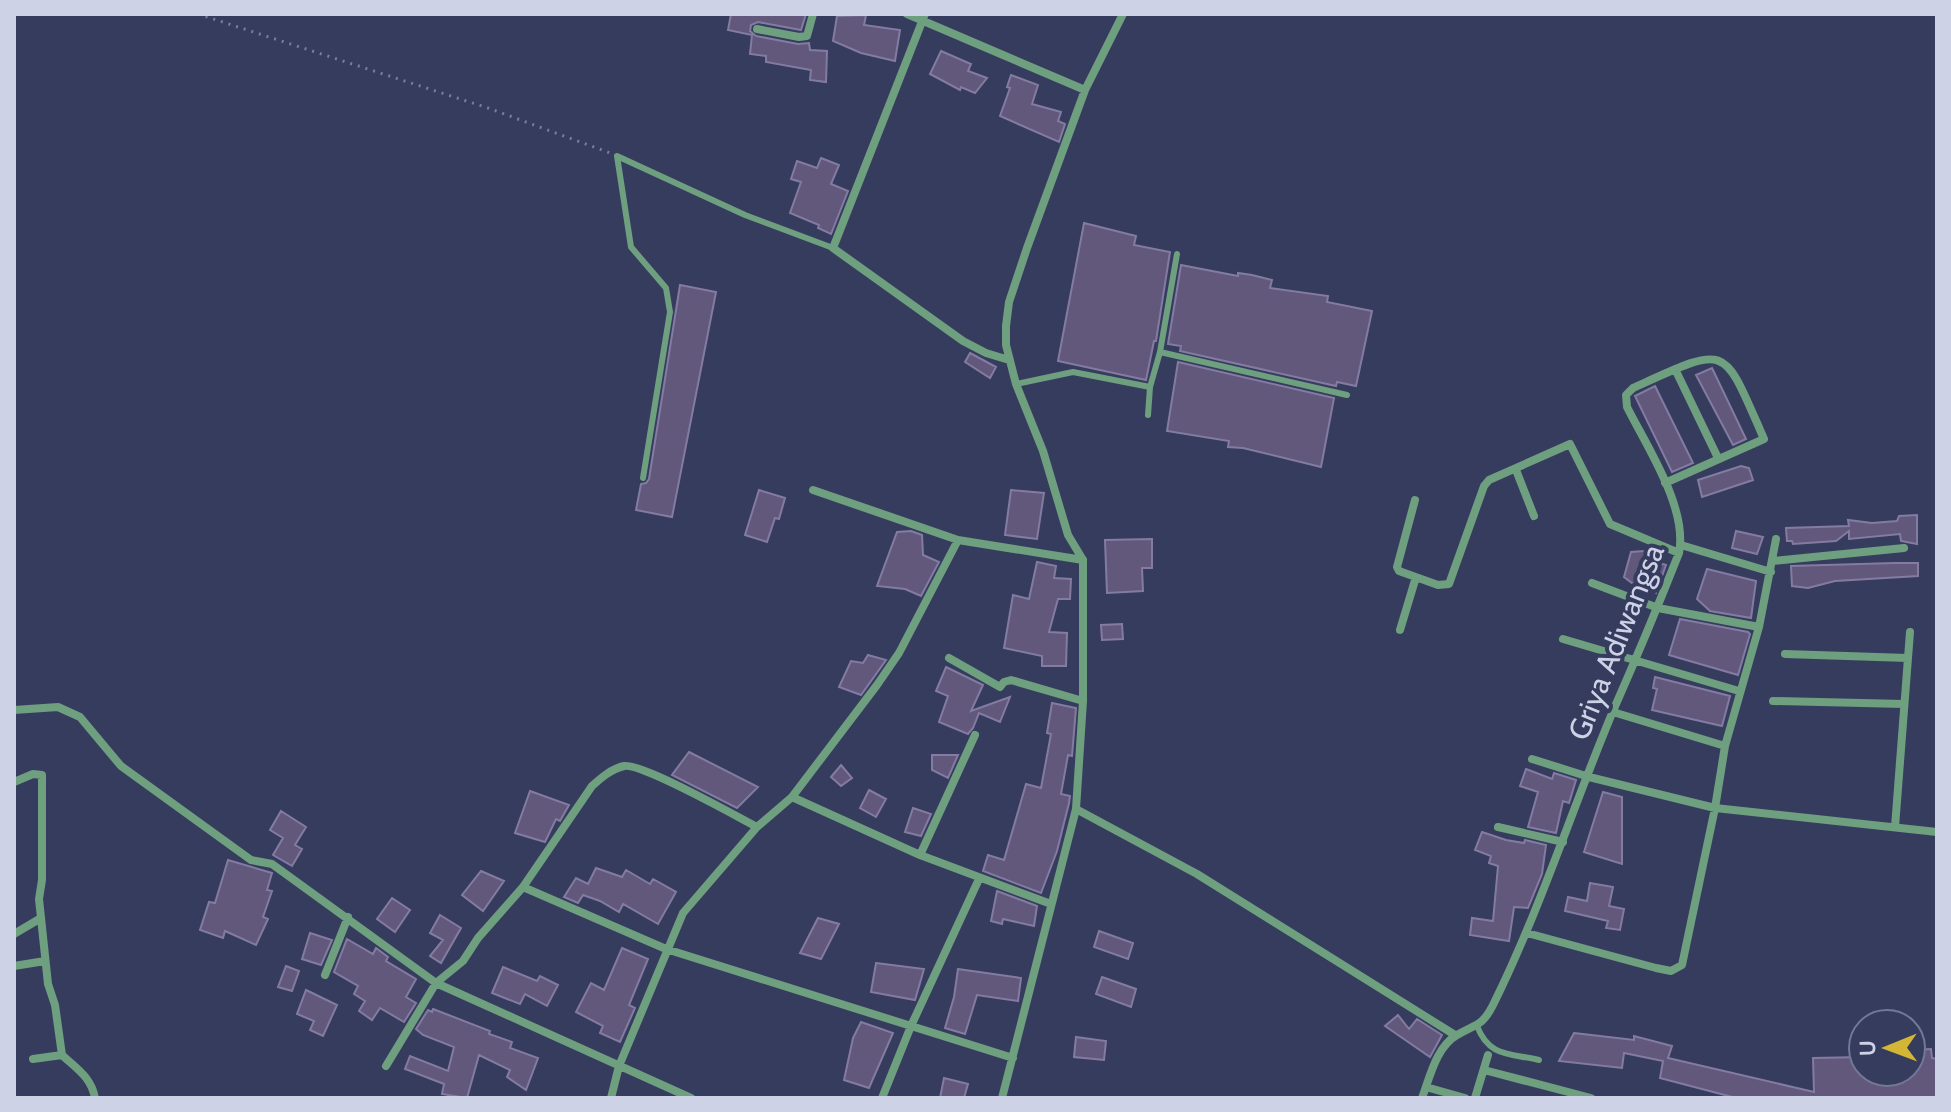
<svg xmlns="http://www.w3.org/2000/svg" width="1951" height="1112" font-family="Cabin,sans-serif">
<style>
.building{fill:#61587c;stroke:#847ba2;stroke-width:2}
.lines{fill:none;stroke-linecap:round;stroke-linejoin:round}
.path{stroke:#787e9a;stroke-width:3;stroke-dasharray:2 6;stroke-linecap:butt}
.lane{stroke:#6e9f7f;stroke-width:6}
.street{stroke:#6e9f7f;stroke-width:8}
.labels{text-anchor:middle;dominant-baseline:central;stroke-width:8;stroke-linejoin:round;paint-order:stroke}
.street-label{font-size:30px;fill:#cdd2e7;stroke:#363c5e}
</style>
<rect width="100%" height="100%" fill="#363c5e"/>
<!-- building -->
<path class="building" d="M731,14H806L801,30L758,22L751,25L750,31L756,36L798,44L809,43L810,50L827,51L826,82L810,80L811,70L766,62V56L750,54L752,35L728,30Z
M866,15L864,25L900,30L895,61L861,53L833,41L837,16Z
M941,51L971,64L968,71L987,78L975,93L961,87L960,90L930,74Z
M1011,75L1038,85L1032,104L1061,112L1058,121L1065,124L1059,142L1000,116L1010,88L1007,87Z
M821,158L839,165L831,184L848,191L831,234L818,228L819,225L790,213L801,182L791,179L797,161L817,168Z
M1084,223L1136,236L1134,245L1170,252L1156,341H1154L1146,380L1058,361Z
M1181,265L1238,276V273L1252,275L1272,280L1270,288L1328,296L1327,302L1372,311L1356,386L1337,382L1336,386L1180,351L1181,346L1168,344Z
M680,285L716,292L672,517L636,510L641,484L646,483L649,479Z
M970,353L996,367L990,378L965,362Z
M1178,362L1334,398L1321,467L1243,448L1228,447L1229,441L1167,431Z
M1712,368L1746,439L1733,445L1696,375Z
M1655,386L1693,463L1672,472L1635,396Z
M1741,466L1749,468L1753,480L1702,497L1698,480Z
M759,490L785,498L779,519L775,518L767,542L745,535Z
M1011,490L1044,493L1037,539L1005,535Z
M1917,515V544L1901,541L1900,534L1849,539V531L1836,541L1793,544L1792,541H1787L1786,528L1849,526L1848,520L1872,523L1897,521L1899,516Z
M911,531L922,535L923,555L939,562L921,596L905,589L877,586L897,532Z
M1736,531L1763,537L1757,554L1732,548Z
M1152,539V568H1142L1143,591L1107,593L1105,540Z
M1649,548L1659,552L1656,562L1666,565L1656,593L1644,584L1640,589L1624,577L1631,552L1644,551Z
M1037,562L1056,566L1054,578L1071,579L1070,599H1058L1049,632L1067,633L1066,666H1042V656L1004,648L1013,595L1029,599Z
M1895,563H1918V576L1835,581L1808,588L1792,586L1791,566Z
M1707,569L1756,581L1751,618L1710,611L1697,599Z
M1680,619L1748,632L1750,634L1738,675L1669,655Z
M1122,624L1123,639L1102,640L1101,625Z
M868,655L886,660L861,695L839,687L851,661L863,663Z
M946,667L983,685L971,711L1010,697L1000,722L979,713L973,728L968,734L939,722L948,696L936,691Z
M1655,677L1730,696L1722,726L1652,710L1657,689L1653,688Z
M1052,703L1076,708L1072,756L1068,755L1061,794L1070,796L1069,803L1057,851L1041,893L983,871L988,855L1004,860L1026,784L1041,788L1051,734L1047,733Z
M689,752L758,787L737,808L672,775Z
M932,755H958L948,778L932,770Z
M841,765L852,778L841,786L831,777Z
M1526,769L1552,779L1554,773L1576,780L1569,803L1563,801L1556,833L1528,827L1538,792L1520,786Z
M869,790L886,799L876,817L860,808Z
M530,791L569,805L560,821L556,819L545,842L515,833Z
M1603,792L1622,797V864L1584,852Z
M913,808L931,814L921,836L905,832Z
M281,811L306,827L295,845L302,849L292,866L273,855L283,838L270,830Z
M1482,832L1506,840L1524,843L1525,840L1546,845L1542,874L1528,908L1514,907L1509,941L1470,935L1472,918L1493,921L1498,866L1489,863L1491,856L1475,850Z
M228,860L272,873L267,890L272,891L263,917L268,919L256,945L225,931L223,938L200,930L209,902L215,903Z
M596,868L622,877L626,870L650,884L653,879L676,892L658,924L623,904L619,912L600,901L583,895L578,903L564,897L576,878L588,884Z
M481,871L504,881L483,911L462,895Z
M1590,883L1613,887L1609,906L1624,909L1620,930L1606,928L1608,921L1565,911L1568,897L1587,901Z
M997,891L1037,906L1034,926L1003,919L1002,924L991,921Z
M392,898L410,910L395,932L377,919Z
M440,915L461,928L441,963L430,956L443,940L430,933Z
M818,918L839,924L821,959L800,953Z
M1099,931L1133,943L1128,959L1094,947Z
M310,933L332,940L321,965L302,959Z
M347,939L373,954L376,948L388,957L386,961L416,979L406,997L416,1003L404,1022L380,1008L372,1020L359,1011L365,1001L354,994L358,986L334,972Z
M622,948L648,959L629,1005L635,1008L620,1042L600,1033L603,1026L576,1012L591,983L604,990Z
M876,963L924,969L915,1000L871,992Z
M286,966L299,971L292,991L278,987Z
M503,967L537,981L540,976L558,985L547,1006L525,994L520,1004L492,993Z
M958,969L1021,978L1018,1001L977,995L965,1034L945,1028L954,997Z
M1102,977L1136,989L1131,1007L1096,994Z
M306,990L337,1005L323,1036L310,1030L314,1021L297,1014Z
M433,1009L490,1031L489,1034L512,1042L510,1048L538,1058L526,1090L507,1077L510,1070L479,1055L467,1098L442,1094L444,1084L405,1069L410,1056L448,1071L454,1047L423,1035L416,1029L428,1010L432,1012Z
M1398,1015L1409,1029L1417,1019L1442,1035L1430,1057L1385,1026Z
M861,1022L893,1033L869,1088L844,1080L853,1038Z
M1574,1033L1634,1040V1036L1672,1046L1668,1058L1814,1092L1813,1058L1863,1057V1072H1911V1050L1931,1049L1932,1058L1937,1059V1098H1736L1660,1078L1663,1061L1624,1053L1622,1068L1559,1061Z
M1076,1037L1106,1041L1104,1060L1074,1057Z
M944,1078L968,1084L964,1098H940Z"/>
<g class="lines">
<!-- path -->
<path class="path" d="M198,14L488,108L610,153"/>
<!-- lane -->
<path class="lane" d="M617,156L631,247L666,288L670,312L643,478
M617,156L745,215L833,248
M1160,352L1347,395
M1016,384L1073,372L1150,387L1160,352L1177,254
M1148,415L1150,387
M1477,1026C1489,1057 1509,1053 1539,1060"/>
<!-- street -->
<path class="street" d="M907,14L1085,90
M925,14L833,248L963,341L986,353L1009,360
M757,29L799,37L807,36L813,14
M1675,369L1718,458
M1516,470L1534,516
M813,490L958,540L1083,560
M1415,500L1397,567L1399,571L1438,585L1449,584L1484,486L1489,480L1570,444L1610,524L1679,553
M1681,545L1771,572
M1773,561L1904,548
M1592,583L1658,608L1759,627
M1400,630L1416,577
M1563,639L1739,691
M1785,654L1908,658
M949,658L1000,687L1004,682L1011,680L1083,701
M1773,701L1904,704
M14,710L58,707L80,717L121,766L251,860L272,864L436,983L691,1098
M1613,712L1725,746
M1532,759L1589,777L1715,808L1937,832
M14,782L33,774L42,775V880L39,899L48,984L55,1005L62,1055C77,1069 91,1077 95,1098
M792,797L920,855L1051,904
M1076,809L1197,874L1455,1035
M1498,827L1563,842
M1895,827L1910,632
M920,855L975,735
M523,887L666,949L1013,1058
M1527,933L1656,968L1671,971L1682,965L1715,808L1725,746L1759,627L1776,539
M14,934L41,918
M14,966L45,961
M325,975L348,917
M33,1059L62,1055
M386,1066L436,983L463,961L478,938L523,887L592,786C601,778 611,769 624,766C642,763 734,815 757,827
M1484,1070L1591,1098
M1426,1087L1465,1098
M611,1098L619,1066L683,913L757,827L792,797L877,685L899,653L958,540
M882,1098L911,1026L979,879
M1002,1098L1076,809L1083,701V560L1068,535L1043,451L1016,384L1006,345V326L1009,302L1027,248L1085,90L1123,14
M1422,1098C1430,1077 1436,1047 1457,1035C1475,1024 1482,1027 1493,1005C1540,910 1572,809 1613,711C1636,659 1658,606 1679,553C1688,508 1647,447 1627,407L1626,395L1633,388C1730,344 1722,343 1764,439L1665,483
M1475,1098L1488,1055"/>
</g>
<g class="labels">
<!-- street labels -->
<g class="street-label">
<text transform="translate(1616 642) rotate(-68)">Griya Adiwangsa</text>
</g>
</g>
<!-- border -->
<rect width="1951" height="1112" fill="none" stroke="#cdd2e7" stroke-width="32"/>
<!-- north arrow -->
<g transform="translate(1887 1048) rotate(269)"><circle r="38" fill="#363c5e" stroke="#727895" stroke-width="2"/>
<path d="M0-6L14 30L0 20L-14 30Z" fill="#d3b635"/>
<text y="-12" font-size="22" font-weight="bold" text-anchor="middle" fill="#cdd2e7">U</text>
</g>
</svg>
